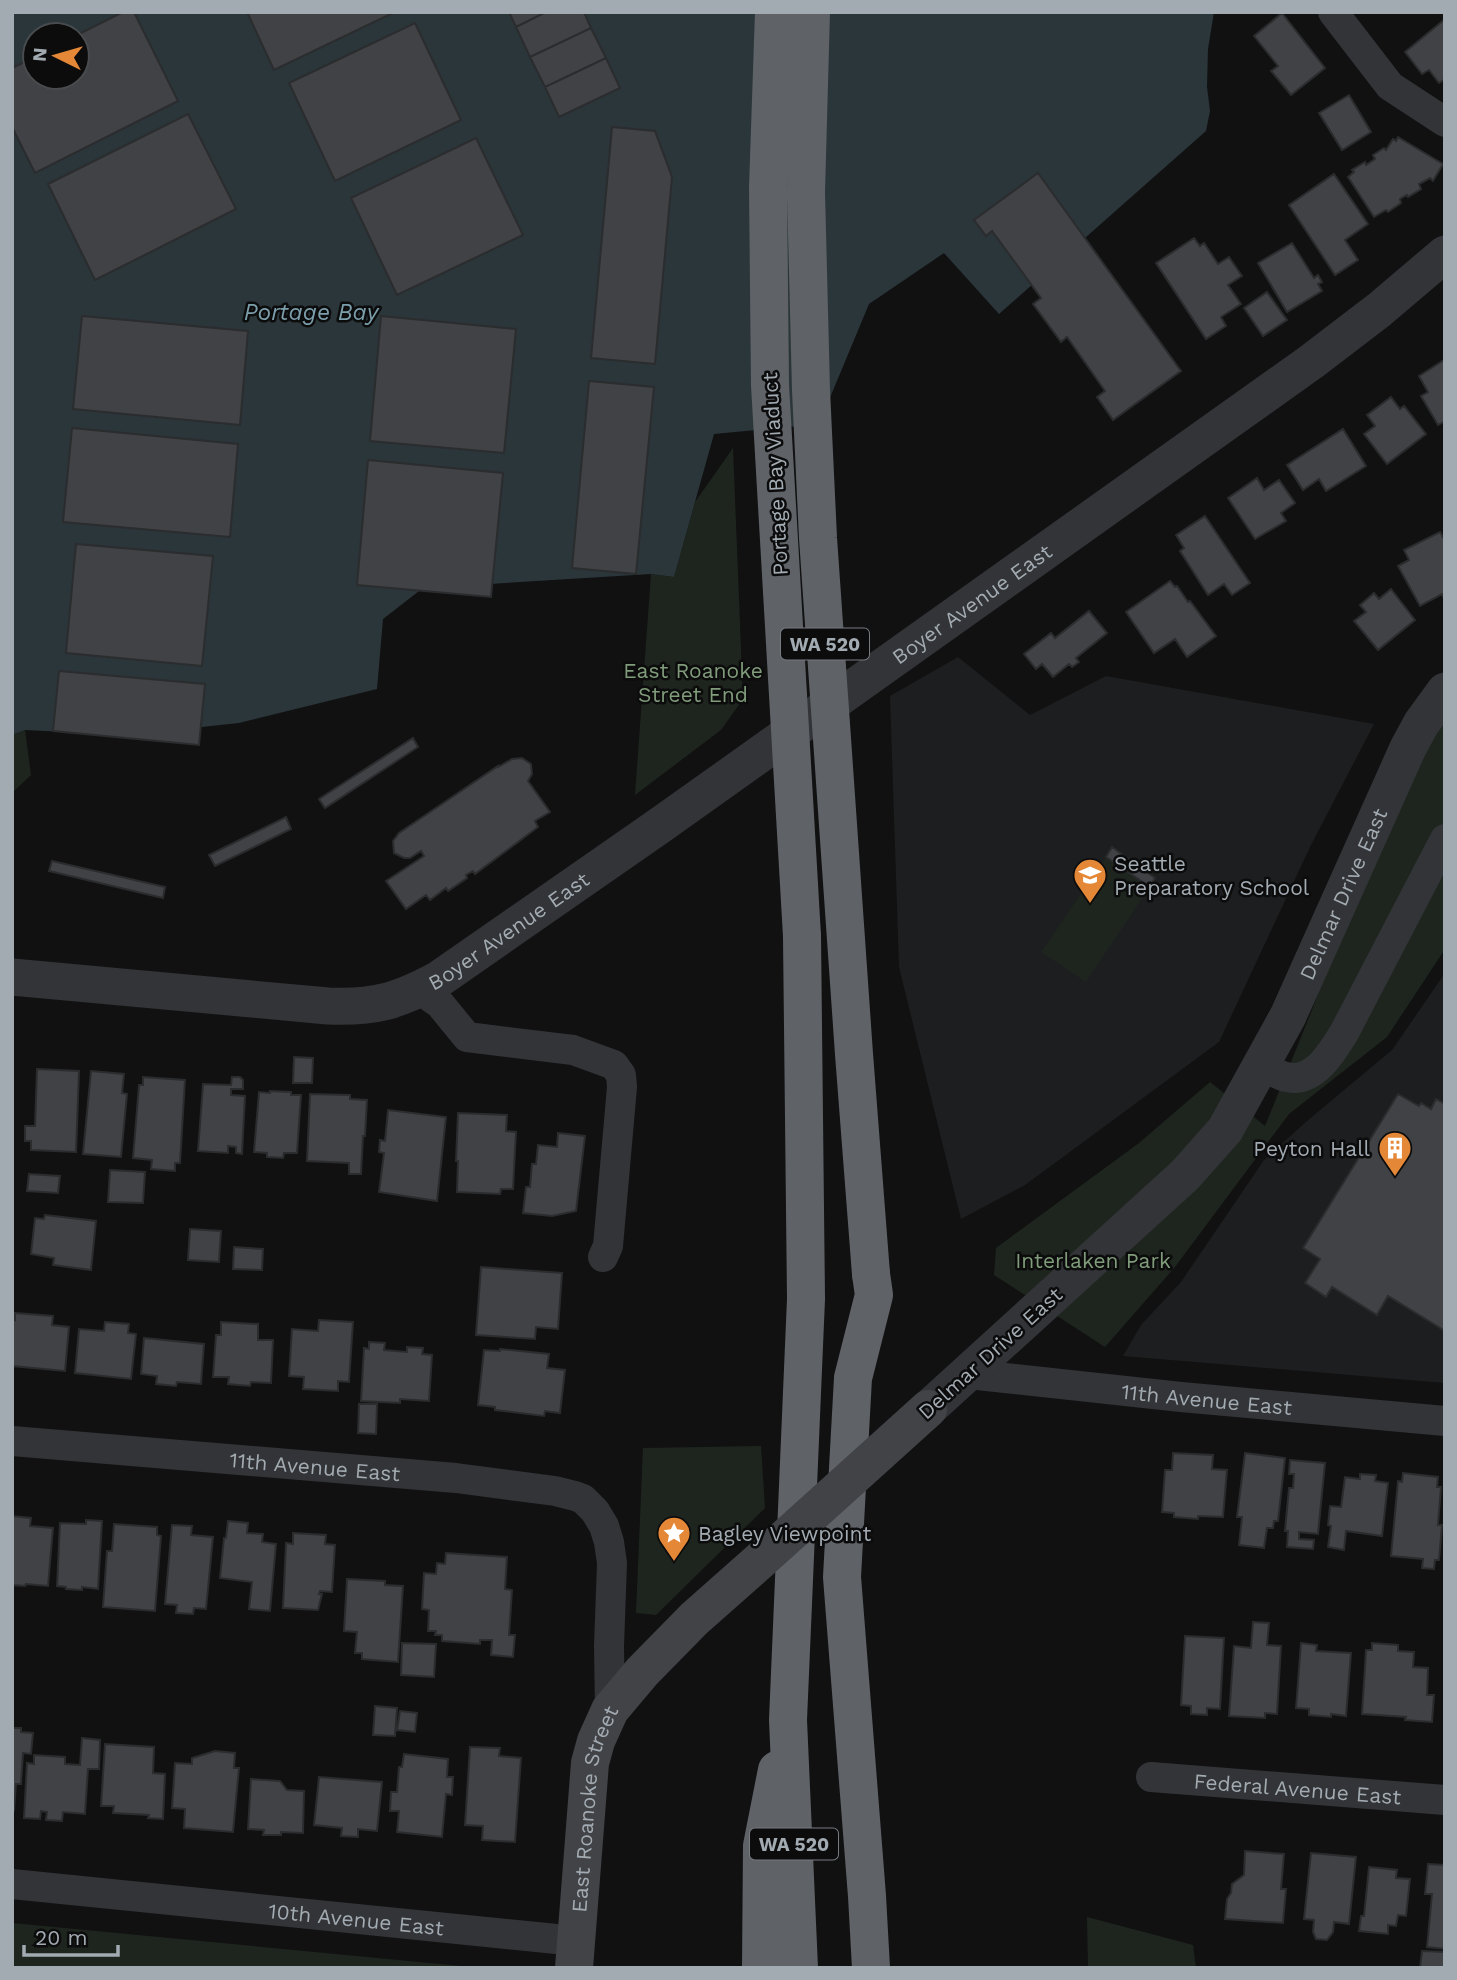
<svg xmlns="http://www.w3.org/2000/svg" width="1457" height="1980" font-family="'Work Sans',sans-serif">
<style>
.built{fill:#1d1e1f}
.green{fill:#1e251e}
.water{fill:#2b363a;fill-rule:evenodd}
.building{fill:#404245;stroke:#2b2c2e;stroke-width:2}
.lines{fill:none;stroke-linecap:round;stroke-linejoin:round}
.minor{stroke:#323437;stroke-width:30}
.tertiary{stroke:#323437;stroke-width:37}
.secondary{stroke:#414347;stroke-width:38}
.motorway{stroke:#5f6368;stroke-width:38}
.secondary-bridge{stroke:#414347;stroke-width:38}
.motorway-bridge{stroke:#5f6368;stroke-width:38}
.labels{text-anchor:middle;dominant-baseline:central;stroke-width:5;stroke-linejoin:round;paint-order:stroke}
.shield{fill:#0c0c0d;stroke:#767b80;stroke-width:2}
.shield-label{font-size:19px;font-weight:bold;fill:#a3abb2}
.street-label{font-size:21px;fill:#a3abb2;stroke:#0c0c0d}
.park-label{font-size:21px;fill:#809c7b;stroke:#0c0c0d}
.poi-label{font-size:21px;fill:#a3abb2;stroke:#0c0c0d;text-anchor:start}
.water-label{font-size:23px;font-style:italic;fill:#7c9fac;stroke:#0c0c0d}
</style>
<rect width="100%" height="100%" fill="#111112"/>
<!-- built -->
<path class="built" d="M958,657L1030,715L1106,676L1374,724L1311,845L1219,1042L1025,1185L961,1219L899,967L890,696Z
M1445,973V1383L1123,1356L1141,1325L1181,1282L1264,1160L1307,1121L1392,1050Z"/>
<!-- green -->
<path class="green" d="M733,448L743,699L721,730L635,795L651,574L674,577L695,502Z
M1445,720V949L1387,1037L1289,1114L1175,1267L1105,1347L994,1275L996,1248L1139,1143L1210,1082L1265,1126L1312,1010L1345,920L1430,740Z
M25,730L31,775L12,793V735Z
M1106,857L1150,887L1086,982L1041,952Z
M761,1446L765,1508L656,1615L636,1613L643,1448Z
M1087,1917L1193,1945L1196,1968H1088Z
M12,1923L482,1968H12Z"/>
<!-- water -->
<path class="water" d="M12,12H1214L1208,49L1207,87L1210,111L1206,131L999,314L944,253L869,304L819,424L714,434L674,577L651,574L423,588L383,619L377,689L239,723L127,735L25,730L12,735ZM35,35H77V77H35Z"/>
<!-- building -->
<path class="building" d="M123,12H134L178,101L35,173L12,127V68L35,57V77H77V35Z
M247,12H395L274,70Z
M509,12H546L516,27Z
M546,12H584L591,28L530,57L516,27Z
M1282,13L1325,68L1291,95L1271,71L1278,66L1254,36Z
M1445,19V79L1439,83L1429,70L1422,74L1405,52Z
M415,23L461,120L335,181L289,83Z
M591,28L606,58L545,87L530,57Z
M606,58L620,88L559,117L545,87Z
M1349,95L1371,132L1342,150L1319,113Z
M188,114L236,209L95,280L48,184Z
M612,127L655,131L672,177L655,364L591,358Z
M1398,137L1443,164L1433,181L1430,178L1419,184L1421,189L1408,197L1407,195L1400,199L1401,203L1388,212L1386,210L1374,217L1348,177L1354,172L1352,170L1365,162L1366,165L1375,159L1373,155L1384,148L1386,150L1393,139L1396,141Z
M476,138L523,235L397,295L351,198Z
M1038,173L1181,371L1113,420L1097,397L1105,391L1067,337L1061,342L1033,304L1041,298L992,231L986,236L974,220Z
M1334,174L1368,224L1345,240L1358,260L1335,275L1289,205Z
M1194,238L1200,246L1204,243L1218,264L1229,257L1242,276L1228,285L1241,304L1221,317L1226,326L1206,339L1156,263Z
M1292,243L1314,278L1318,275L1322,282L1318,284L1322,291L1287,312L1258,263Z
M1267,292L1287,320L1263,336L1244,308Z
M82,316L248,331L240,425L73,409Z
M381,316L516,329L504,453L370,441Z
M1444,360L1445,421L1438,425L1421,396L1428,392L1419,376Z
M589,381L654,387L636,574L572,568Z
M1391,397L1400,409L1404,406L1426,434L1387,464L1364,434L1375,426L1367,415Z
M72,428L238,444L230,537L63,522Z
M1343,429L1366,466L1326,491L1319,479L1303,490L1287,465Z
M368,460L503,473L491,597L357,585Z
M1257,478L1264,490L1279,480L1295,503L1281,513L1286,521L1255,539L1228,498Z
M1205,516L1250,583L1232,595L1224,584L1208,595L1180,551L1184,548L1176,535Z
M1440,532L1445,541V600L1442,594L1420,606L1398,566L1409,560L1404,550Z
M76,544L213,556L202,666L66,653Z
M1170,581L1175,587L1177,586L1188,602L1190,601L1216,636L1187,657L1175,639L1154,653L1126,612Z
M1391,589L1415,620L1378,650L1354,621L1366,612L1360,605L1374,593L1379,599Z
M1089,611L1107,633L1076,658L1079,662L1072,667L1069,664L1053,677L1042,664L1036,669L1024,654L1051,633L1055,638Z
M59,671L205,684L199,745L53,731Z
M413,738L418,747L325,808L319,799Z
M522,758L531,764L532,774L528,781L550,812L535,821L538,827L475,874L473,871L466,875L467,878L448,891L446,888L430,900L426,895L406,909L386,881L424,856L421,851L410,858H404L394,853L393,841L399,833L498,766V767L512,759Z
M286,817L291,829L215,866L209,855Z
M1112,847L1155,878L1150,887L1106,857Z
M52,861L165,887L163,898L49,871Z
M294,1057L313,1058L312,1083H293Z
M37,1069L79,1071L76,1152L31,1150V1141H25V1126H35Z
M91,1071L124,1074L122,1093L127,1094L121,1157L83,1154Z
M143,1077L185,1080L180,1163H175V1171L151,1169L152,1160L133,1158L139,1085H143Z
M232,1077H240L243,1080V1089H231V1095L245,1096L242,1154L236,1153V1147L228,1146V1153L198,1151L203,1084L231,1085Z
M270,1091L291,1092V1095H301L297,1153H284L283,1158L267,1157V1153L254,1152L259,1092L270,1093Z
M310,1094L350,1095V1099L367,1100L365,1136H363L361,1174H349V1163L307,1161Z
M1398,1094L1419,1106L1421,1103L1431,1109L1436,1099L1445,1104V1331L1388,1296L1377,1315L1332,1287L1326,1297L1305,1283L1320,1259L1303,1248Z
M388,1110L446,1117L437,1201L379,1192L384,1153L379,1152L380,1140L385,1141Z
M458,1113L507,1115L506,1131L516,1132L513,1189H501L500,1194L457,1192L458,1161H456Z
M558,1133L585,1136L576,1211L552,1216L523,1213L526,1187H530L532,1164H536L538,1145L557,1147Z
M110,1170L145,1172L143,1203L108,1202Z
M29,1174L60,1176L58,1193L27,1191Z
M45,1215L96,1221L91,1270L53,1265L54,1258L31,1254L35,1218L44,1219Z
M190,1229L221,1231L219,1262L188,1260Z
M234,1247L263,1249L262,1270L233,1269Z
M481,1267L562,1273L558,1329L536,1327L535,1339L476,1335Z
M15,1313L53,1316L52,1325L69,1327L65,1371L12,1366V1319L15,1320Z
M319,1320L353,1322L349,1382L338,1381V1391L303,1389L304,1377L289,1376L292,1329L318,1331Z
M105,1322L129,1324L128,1333L136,1334L131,1379L75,1373L79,1329L104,1331Z
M221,1322L258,1324V1340H273L271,1383L251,1382L250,1386L228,1384L229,1377H213L216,1335H221Z
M144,1338L204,1344L201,1384L177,1382L176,1386L156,1384L157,1376L141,1374Z
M369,1342L385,1343L384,1350L407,1352V1347L423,1348L422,1354L432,1355L429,1401L400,1399V1403L361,1401L364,1348L369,1349Z
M500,1349L549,1354L547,1368L565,1370L560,1413L545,1411L544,1416L495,1410V1407L478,1405L484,1350L500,1351Z
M359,1404H377L376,1434L358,1433Z
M1173,1453L1213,1455L1212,1469L1227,1470L1223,1517L1198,1516V1519L1174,1517V1513L1162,1512L1165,1470H1172Z
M1245,1453L1285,1458L1278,1521H1274L1273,1528H1267L1264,1548L1239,1545L1242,1517H1237Z
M1290,1460L1325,1463L1318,1534L1299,1532V1539L1314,1540L1313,1549L1287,1547L1288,1531H1285L1289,1488H1293L1294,1474H1289Z
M1403,1473L1438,1477L1437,1487H1441L1438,1525H1442L1439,1560H1435L1434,1569L1422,1568L1423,1559L1391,1556L1398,1481L1402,1482Z
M1360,1474L1376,1475L1375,1481L1388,1483L1382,1536L1346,1531L1344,1550L1328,1547L1331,1526L1328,1525L1330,1506L1341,1507L1345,1477L1360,1479Z
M12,1516L31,1518L30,1526L53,1528L48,1586L26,1584L25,1586L12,1585Z
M86,1520L102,1521L98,1589L82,1587V1590L66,1589V1587L57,1586L60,1523L86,1524Z
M228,1521L248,1523L247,1533L263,1534L262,1542L276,1544L270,1611L249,1609L252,1582L220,1578L224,1538H226Z
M114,1524L157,1527V1535L161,1536L155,1611L103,1607L107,1551H112Z
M172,1525L192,1526L191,1535L213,1537L206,1609L194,1608L193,1614L176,1613L177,1605L165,1604Z
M293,1533L326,1535L325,1544L335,1545L332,1592L320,1591L319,1594H322L318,1610L283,1608L286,1543L293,1544Z
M446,1553L507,1557L505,1589L512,1590L509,1635H515L513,1657L491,1655L492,1640H480V1644L442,1641V1635H435L436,1631H428L429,1610L422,1609L424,1573L436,1574L437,1563L445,1564Z
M347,1579L385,1581V1585L403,1586L398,1662L362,1659V1653H355L357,1632L344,1631Z
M1253,1622L1269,1623L1267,1645L1281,1646L1277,1714L1265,1713V1718L1229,1716L1234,1646L1251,1648Z
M1185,1636L1224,1638L1220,1709L1207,1708V1715L1191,1714V1706L1181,1705Z
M402,1643L436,1644L434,1677L401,1675Z
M1301,1643L1317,1645L1316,1651L1351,1653L1346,1716L1331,1714V1717L1309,1715V1709L1296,1708Z
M1372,1643L1398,1645V1651L1414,1652L1413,1667L1428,1668L1427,1695H1434L1432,1722L1405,1720L1406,1717L1362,1714L1366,1650H1372Z
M375,1706L397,1708L395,1736L373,1735Z
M400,1711L417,1713L415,1732L397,1730Z
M12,1728H21V1732L33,1733L31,1754L23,1753L21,1784H16L14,1810L12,1809Z
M82,1738L100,1740L99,1769H88L85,1814L63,1812L62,1821L46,1820L47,1812L41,1811L40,1819L24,1818L27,1763L34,1764V1755L65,1757V1764L80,1765Z
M105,1744L154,1747L153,1773L165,1774L163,1819L148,1818L149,1815L113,1813L114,1806H101Z
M470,1747L500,1748L499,1756L521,1758L515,1842L482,1840L483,1826L465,1825Z
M215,1751L235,1753L234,1768H239L233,1832L184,1828L185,1809L172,1808L175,1763L192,1764V1758Z
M404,1754L448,1759L447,1777H453L452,1795L446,1794L442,1837L397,1832L399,1811H390L391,1792H397L399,1767H402Z
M319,1777L382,1782L377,1831L358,1829V1837L341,1836L342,1828L314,1825Z
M251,1779L280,1781L287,1790L304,1791L303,1833L281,1832V1835H263L264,1830L248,1829Z
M1245,1851L1284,1854L1281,1889H1286L1283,1923L1225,1919L1227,1899L1231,1893L1232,1884L1244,1875Z
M1311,1853L1356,1857L1349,1924L1334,1922L1333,1932L1327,1940L1316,1939L1313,1932L1314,1920L1304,1919Z
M1428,1864L1445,1865V1949L1427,1947L1432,1894H1425Z
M1369,1867L1397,1870L1396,1878L1410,1879L1406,1916L1398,1915L1396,1926L1388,1925V1934L1359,1931L1361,1916H1364Z
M1422,1951L1445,1952V1968H1420Z"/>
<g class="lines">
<!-- minor -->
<g class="minor">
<path d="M1333,12L1390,86L1445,122"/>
<path d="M419,989L440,1004L467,1037L573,1050L614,1065L621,1075L622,1087L608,1246L603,1257"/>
<path d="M1261,1064C1269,1069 1277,1075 1286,1077C1314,1084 1333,1051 1345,1031L1445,839"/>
<path id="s1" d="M968,1374L1181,1397L1445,1421"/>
<path id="s2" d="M12,1441L456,1478L555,1491L575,1496L583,1499L595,1511L604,1526L609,1542L612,1563L609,1646L610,1710"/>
<path id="s3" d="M1151,1777L1445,1800"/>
<path id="s4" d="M12,1884L576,1941"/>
</g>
<!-- tertiary -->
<g class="tertiary">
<path id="s5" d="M12,977L328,1006C375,1008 398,1001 439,979L659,826L1311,362L1379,310L1445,254"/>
<path id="s6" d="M928,1409L1185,1175L1225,1130L1288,1016L1408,748L1421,724L1445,691"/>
</g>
<!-- secondary -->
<path class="secondary" id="s7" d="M574,1968L590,1763L596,1741L610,1710L642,1672L694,1619L764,1557"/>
<!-- motorway -->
<path class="motorway" d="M761,1968L762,1846L777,1770
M799,1968L788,1720L806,1299L802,936
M871,1968L867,1896L842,1577L853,1378L874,1295L871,1274"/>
<!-- secondary-bridge -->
<path class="secondary-bridge" d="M764,1557L928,1409"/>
<!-- motorway-bridge -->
<path class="motorway-bridge" d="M774,12L768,188L770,385L802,936
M811,12L806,192L811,390L818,538L854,1054L871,1274"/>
</g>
<!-- icons -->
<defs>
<symbol id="school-pin" viewBox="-11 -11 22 30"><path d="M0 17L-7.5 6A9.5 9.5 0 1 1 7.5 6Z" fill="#e48837" stroke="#0c0c0d"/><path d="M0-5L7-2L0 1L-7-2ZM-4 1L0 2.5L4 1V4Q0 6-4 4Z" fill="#fff"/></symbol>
<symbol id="building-pin" viewBox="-11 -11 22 30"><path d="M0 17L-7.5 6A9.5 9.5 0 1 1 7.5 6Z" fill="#e48837" stroke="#0c0c0d"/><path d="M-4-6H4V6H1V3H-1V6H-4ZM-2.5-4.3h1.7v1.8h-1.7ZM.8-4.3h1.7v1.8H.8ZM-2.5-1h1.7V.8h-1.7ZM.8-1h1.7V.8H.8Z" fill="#fff"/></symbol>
<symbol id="sight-pin" viewBox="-11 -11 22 30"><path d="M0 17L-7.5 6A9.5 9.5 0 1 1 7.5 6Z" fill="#e48837" stroke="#0c0c0d"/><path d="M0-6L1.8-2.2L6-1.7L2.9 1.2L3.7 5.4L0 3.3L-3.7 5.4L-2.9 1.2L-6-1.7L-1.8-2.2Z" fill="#fff"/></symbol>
</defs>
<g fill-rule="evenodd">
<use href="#school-pin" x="1071" y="856" width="38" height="52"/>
<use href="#building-pin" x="1376" y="1129" width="38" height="52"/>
<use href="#sight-pin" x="655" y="1514" width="38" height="52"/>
</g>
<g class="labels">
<!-- shield labels -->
<g class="shield">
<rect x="781" y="628.5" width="88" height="31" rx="5"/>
<rect x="750" y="1828.5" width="88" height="31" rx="5"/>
</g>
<g class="shield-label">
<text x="825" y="644">WA 520</text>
<text x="794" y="1844">WA 520</text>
</g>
<!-- street labels -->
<g class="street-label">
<text transform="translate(775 474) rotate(-93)">Portage Bay Viaduct</text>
<text stroke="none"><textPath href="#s5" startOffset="1085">Boyer Avenue East</textPath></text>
<text stroke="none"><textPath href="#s6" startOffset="672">Delmar Drive East</textPath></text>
<text stroke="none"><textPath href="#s5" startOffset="518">Boyer Avenue East</textPath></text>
<text transform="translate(990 1353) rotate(-42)">Delmar Drive East</text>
<text stroke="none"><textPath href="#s1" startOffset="240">11th Avenue East</textPath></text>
<text stroke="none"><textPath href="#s2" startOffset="304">11th Avenue East</textPath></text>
<text stroke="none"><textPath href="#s3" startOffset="147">Federal Avenue East</textPath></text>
<text stroke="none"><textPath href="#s7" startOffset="161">East Roanoke Street</textPath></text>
<text stroke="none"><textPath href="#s4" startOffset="346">10th Avenue East</textPath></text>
</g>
<!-- park labels -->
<g class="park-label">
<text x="693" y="670">East Roanoke<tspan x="693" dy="24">Street End</tspan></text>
<text x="1093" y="1260">Interlaken Park</text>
</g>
<!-- poi labels -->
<g class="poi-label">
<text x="1114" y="863">Seattle<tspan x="1114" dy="24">Preparatory School</tspan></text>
<text x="1370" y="1148" text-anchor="end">Peyton Hall</text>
<text x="698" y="1533">Bagley Viewpoint</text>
</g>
<!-- water labels -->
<g class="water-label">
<text x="311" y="312">Portage Bay</text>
</g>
</g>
<!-- border -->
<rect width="1457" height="1980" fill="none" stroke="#a3abb2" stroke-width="28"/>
<!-- north arrow -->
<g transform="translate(56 56) rotate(275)"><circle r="33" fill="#0c0c0d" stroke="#484c4f" stroke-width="2"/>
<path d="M0-5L12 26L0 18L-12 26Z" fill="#e48837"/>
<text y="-10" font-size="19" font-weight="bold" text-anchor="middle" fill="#a3abb2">N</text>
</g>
<!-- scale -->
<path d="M24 1945v10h94v-10" fill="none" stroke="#a3abb2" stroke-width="3.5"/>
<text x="35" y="1945" font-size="21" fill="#a3abb2" stroke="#0c0c0d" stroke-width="5" paint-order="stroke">20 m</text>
</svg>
